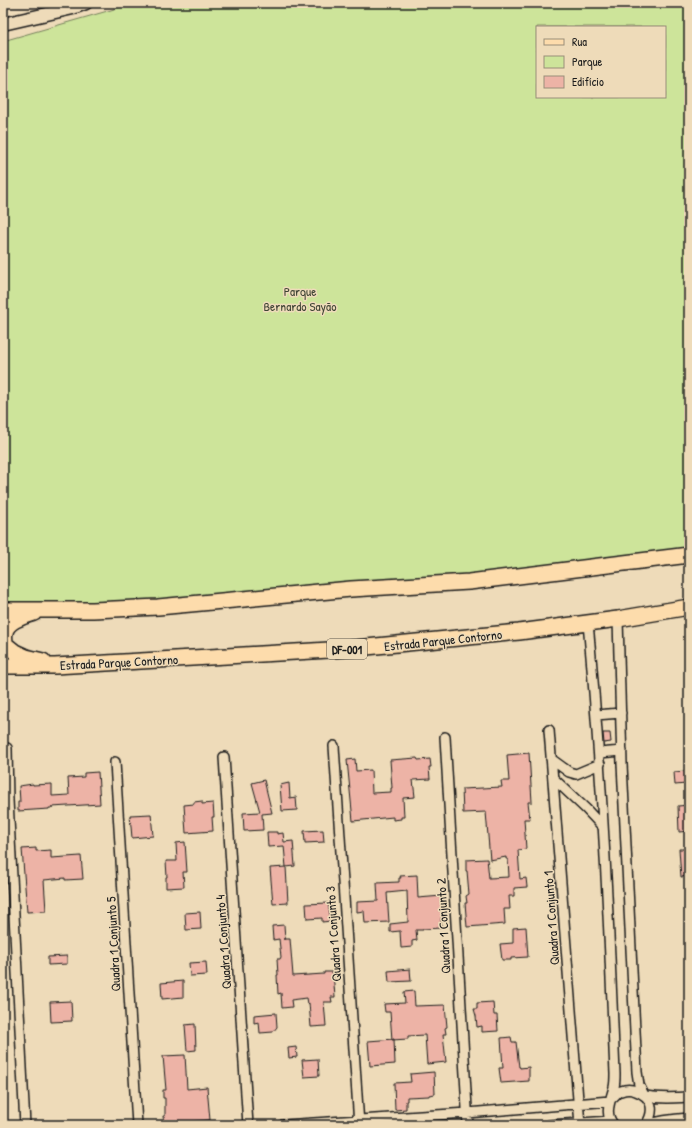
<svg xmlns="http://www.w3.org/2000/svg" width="692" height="1128" font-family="'Patrick Hand',sans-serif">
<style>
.green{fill:#cde49a;stroke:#74805b;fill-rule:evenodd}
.building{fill:#edb3a6;stroke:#1c1c1c}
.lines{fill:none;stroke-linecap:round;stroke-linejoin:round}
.minor-casing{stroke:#1c1c1c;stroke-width:12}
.tertiary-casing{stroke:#1c1c1c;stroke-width:15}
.primary-casing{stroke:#1c1c1c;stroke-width:18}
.minor{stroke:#eedbb9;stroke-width:9}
.tertiary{stroke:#eedbb9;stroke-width:12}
.primary{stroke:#fddcac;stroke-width:15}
.labels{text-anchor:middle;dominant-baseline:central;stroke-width:3;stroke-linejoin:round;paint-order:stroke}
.shield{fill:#eedbb9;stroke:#5b554b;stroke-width:1}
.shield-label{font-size:12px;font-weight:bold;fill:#1c1c1c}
.park-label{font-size:13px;fill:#3f4435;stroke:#eedbb9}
.street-label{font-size:13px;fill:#1c1c1c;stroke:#eedbb9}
</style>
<rect width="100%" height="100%" fill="#eedbb9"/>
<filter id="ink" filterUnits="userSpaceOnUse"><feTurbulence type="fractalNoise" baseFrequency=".025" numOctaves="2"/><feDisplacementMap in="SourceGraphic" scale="8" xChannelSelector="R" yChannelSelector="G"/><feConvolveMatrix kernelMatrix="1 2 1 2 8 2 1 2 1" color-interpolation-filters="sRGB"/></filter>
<g filter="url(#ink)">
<!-- green -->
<path class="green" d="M131,3H689V556L3,615V41L111,10ZM537,27H665V97H537Z"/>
<!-- building -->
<path class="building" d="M603,733H610L611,742L604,743Z
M529,753L532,802H528L530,819H524L526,849L518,850L520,879L526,878L527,887L514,888V896H509L510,909H504L505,924L467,927L465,903H467L466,896L469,894L467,871H466V860L487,859L489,878L509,877L508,859H506V857L490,860L486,812L463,813L462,789L502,787L501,781H509L507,755Z
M417,758L418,760L430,759L431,767H429L430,779L413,780L415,797L403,798L404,817H401V819L393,820V817L353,821L347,760L355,759L356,771L371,770L372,793L391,792V788H392L390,760Z
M685,771L686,784L675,785L674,772Z
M98,772L100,804L52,807V808H49V809L18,811V802H20L19,786L33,784V785L52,784V796L69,795L68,778L84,777V773Z
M264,780L272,813L262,814L263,830L244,831L243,813L260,812L252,783Z
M289,783L290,798L296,797L297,810L282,811L280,785Z
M202,801V804L213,803L214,817H212L213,831L186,833L184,805L194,804V802Z
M689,805V831L679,832L678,806Z
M151,814L153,836L132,838L130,815Z
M323,830L324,842L305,843L304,831Z
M267,832H277V834L283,833L284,842L293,841L295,866L286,867L284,846L268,847Z
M185,842L187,872H183L184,887L166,888V877H167L166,861H177L176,843Z
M36,848V851L51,850V858L81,856L83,879L65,880V878L44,880L46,911L27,912L22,849Z
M679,849H689V876L681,877Z
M286,867L288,903L273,904L270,868Z
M417,875L418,898L442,896L443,911H442L443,918H441V928L423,929V930H416L417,940L412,941V947L401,948L400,931L390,932V924L408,922L407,891L387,893L389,922L365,923L364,911L357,912V902L378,901L377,883L399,882V878H401L400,876Z
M328,903L331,921L322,922V918L307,919L306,904Z
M200,912L201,929L186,930L185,913Z
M284,925L285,939H283H290L293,976L324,974V972H333L335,997H331L332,1002H324L326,1026L311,1027L309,1003L308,1004L307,998L291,1000L292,1007L282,1008L281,993L278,994L277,975H278L277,959H280L281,957L279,939L273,940L272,926Z
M526,927L528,957L511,958V960H502L500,944L513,943V928Z
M67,956V964L48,965V957Z
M206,962L207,975L190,976L189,963Z
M410,969L411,981L389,982L388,971Z
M183,981V997L162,999L161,983Z
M414,991L415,1006L445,1005L447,1027L445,1028L446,1034H443L446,1062L427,1064L425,1035L408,1036V1039L392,1040L390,1012H385L384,1004L405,1003L404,992Z
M71,1001L72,1021L51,1022L50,1002Z
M493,1002L494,1015H497L498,1031L482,1032V1026L477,1027L476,1016L474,1009H477V1003Z
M276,1013L277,1027L273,1032L260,1033L259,1022L254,1023V1015Z
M195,1024L196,1050L187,1051L185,1025Z
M511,1037L512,1042H516L519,1067H520V1068L529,1067V1081L501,1083L499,1068H503L501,1038Z
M394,1039L395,1064L370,1066L368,1041Z
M296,1047L297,1057L289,1058L288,1048Z
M185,1055L187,1089L207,1087L210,1120L176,1123V1125H164L163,1116H165V1098H163V1090H166L163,1056Z
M318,1059L319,1076L304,1077L302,1060Z
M434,1072L435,1094L429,1095V1096L407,1097V1101H406V1109L395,1110L394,1083L411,1082L410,1074Z"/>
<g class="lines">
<defs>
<path id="minor" d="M618,619L622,764L637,1072L639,1085L643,1093
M588,623C602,773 609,924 615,1074C615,1079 615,1083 614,1087C611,1100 603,1114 614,1125
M596,715L621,713
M549,730L580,1125
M445,737L468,1125
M334,746L359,1125
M7,748L8,800L25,1125
M599,753L622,751
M224,757L248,1125
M551,759L569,772L576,774L600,764
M115,762L137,1125
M553,778L586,809L603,827
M646,1096C661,1099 674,1098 689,1097
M611,1099C614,1097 617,1092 621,1091C626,1089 631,1089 636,1091C653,1097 655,1111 646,1125
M283,1125L467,1113L610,1101
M550,1125L611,1121
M647,1125C661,1120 674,1119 689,1118"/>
<path id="tertiary" d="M3,24L73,8L86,3"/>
<path id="primary" d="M3,610H93L158,607L351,589L469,582L689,555
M34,613C24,616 6,621 5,633C4,636 5,640 5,644L15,652L26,657L43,661
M3,666H55L346,649L519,632L618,619L689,607"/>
</defs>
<!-- minor casing -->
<use href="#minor" class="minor-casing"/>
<!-- tertiary casing -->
<use href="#tertiary" class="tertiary-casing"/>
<!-- primary casing -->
<use href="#primary" class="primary-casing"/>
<!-- minor -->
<use href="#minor" class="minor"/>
<!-- tertiary -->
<use href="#tertiary" class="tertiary"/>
<!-- primary -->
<use href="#primary" class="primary"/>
</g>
</g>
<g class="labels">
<!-- shield labels -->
<rect class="shield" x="327" y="639" width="40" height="20" rx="3"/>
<g class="shield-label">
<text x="347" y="649">DF-001</text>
</g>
<!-- park labels -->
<g class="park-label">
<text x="300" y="291">Parque<tspan x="300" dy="15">Bernardo Sayão</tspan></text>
</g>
<!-- street labels -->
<g class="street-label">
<text transform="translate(443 640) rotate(-6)">Estrada Parque Contorno</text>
<text transform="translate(119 662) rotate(-3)">Estrada Parque Contorno</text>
<text transform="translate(551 918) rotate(-94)">Quadra 1 Conjunto 1</text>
<text transform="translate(443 926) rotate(-93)">Quadra 1 Conjunto 2</text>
<text transform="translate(333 934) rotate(-94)">Quadra 1 Conjunto 3</text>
<text transform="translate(223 942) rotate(-94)">Quadra 1 Conjunto 4</text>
<text transform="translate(113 944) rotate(-93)">Quadra 1 Conjunto 5</text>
</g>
</g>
<!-- margin -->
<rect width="692" height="1128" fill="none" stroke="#eedbb9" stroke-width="16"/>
<rect x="8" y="8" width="676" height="1112" fill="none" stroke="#1c1c1c" stroke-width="1.5" filter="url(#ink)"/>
<!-- legend -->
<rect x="536" y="26" width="130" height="72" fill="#eedbb9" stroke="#9a8f7a"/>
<rect x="544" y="39" width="20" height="6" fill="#fddcac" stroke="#9a8f7a"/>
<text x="572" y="46" font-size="12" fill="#1c1c1c">Rua</text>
<rect x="544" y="56" width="20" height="12" fill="#cde49a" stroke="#9a8f7a"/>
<text x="572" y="66" font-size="12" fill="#1c1c1c">Parque</text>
<rect x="544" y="76" width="20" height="12" fill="#edb3a6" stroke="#9a8f7a"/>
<text x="572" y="86" font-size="12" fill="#1c1c1c">Edifício</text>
</svg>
